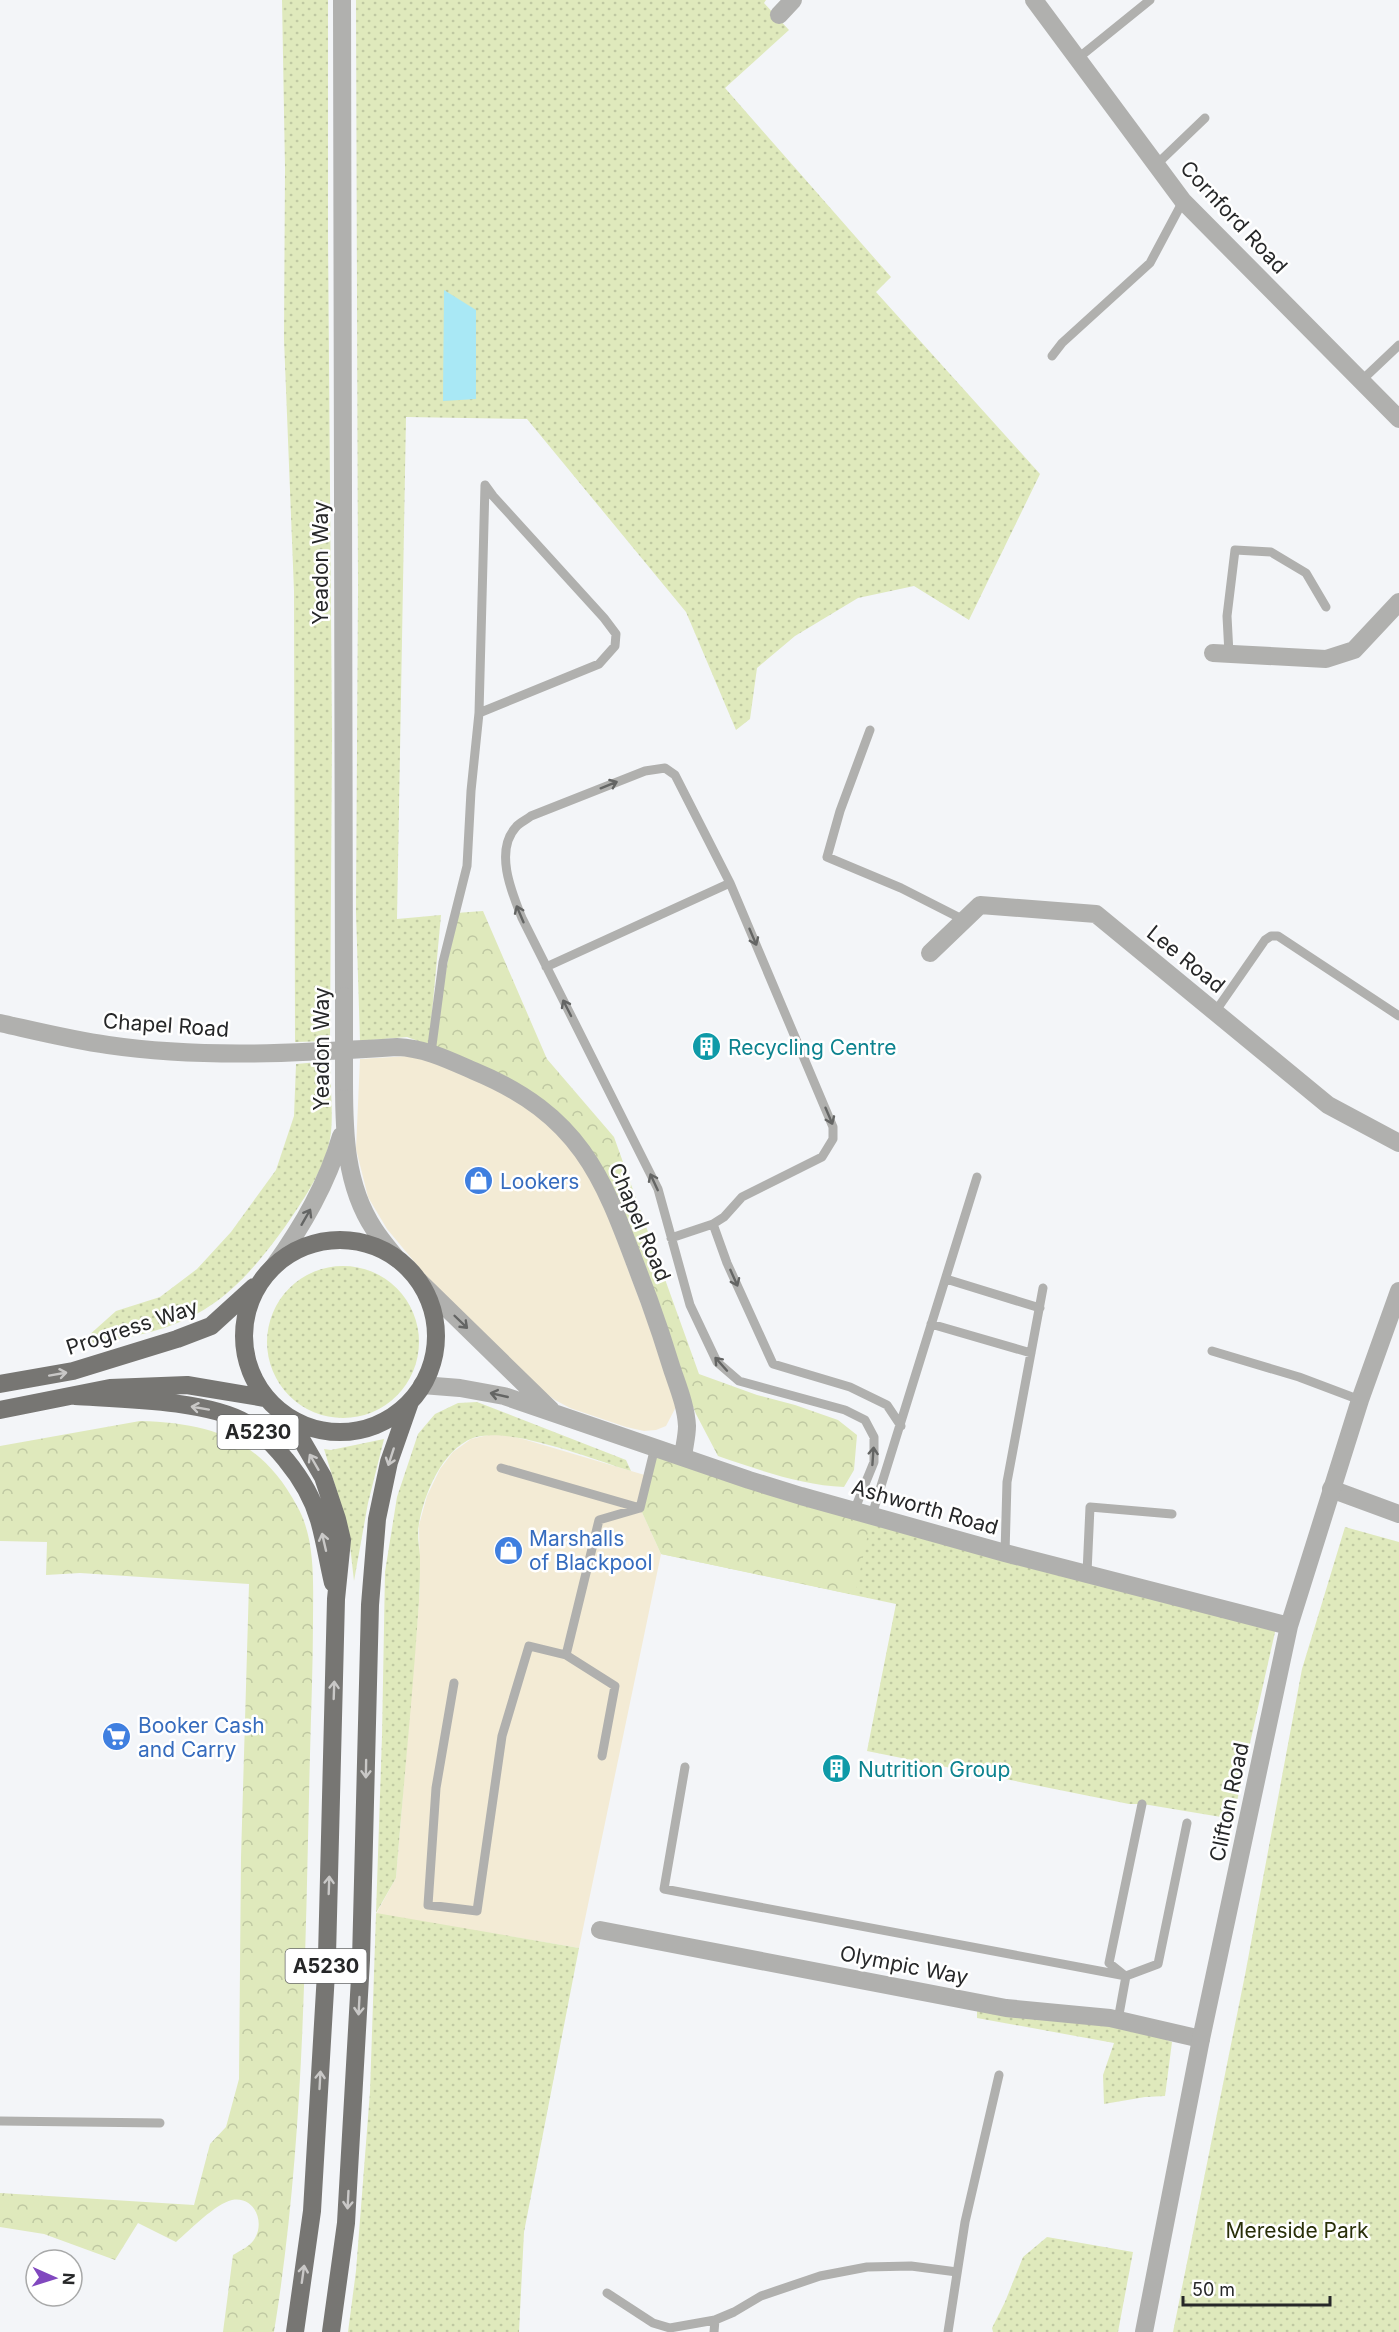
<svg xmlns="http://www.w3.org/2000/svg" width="1399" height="2332" font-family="Inter,sans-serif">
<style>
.commercial{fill:#f3ebd5}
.grass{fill:url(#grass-dots)}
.forest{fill:url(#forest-crowns)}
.water{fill:#a9e8f5}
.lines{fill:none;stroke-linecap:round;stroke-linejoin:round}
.service{stroke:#b0b0ae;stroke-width:9}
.minor{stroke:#b0b0ae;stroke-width:18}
.tertiary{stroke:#b0b0ae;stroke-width:18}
.primary{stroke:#777673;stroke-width:18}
.tertiary-bridge{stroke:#b0b0ae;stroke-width:18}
.oneway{stroke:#646564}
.oneway2{stroke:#c9c8c7}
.labels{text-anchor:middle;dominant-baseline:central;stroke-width:5;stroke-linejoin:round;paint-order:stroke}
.shield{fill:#fff;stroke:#676868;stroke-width:1.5}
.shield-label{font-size:20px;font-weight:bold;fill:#262728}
.street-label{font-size:21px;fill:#262728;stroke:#fff}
.culture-label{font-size:21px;fill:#0d838f;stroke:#fff;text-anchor:start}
.shop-label{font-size:21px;fill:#366cbe;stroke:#fff;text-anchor:start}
.park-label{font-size:21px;fill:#292f09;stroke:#fff}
</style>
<defs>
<pattern id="grass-dots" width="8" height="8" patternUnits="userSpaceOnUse" patternTransform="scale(1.5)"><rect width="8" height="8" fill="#dfe9bc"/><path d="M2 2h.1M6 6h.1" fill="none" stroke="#bfc8a2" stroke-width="1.8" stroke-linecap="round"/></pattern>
<pattern id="forest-crowns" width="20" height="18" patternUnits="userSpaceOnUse" patternTransform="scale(1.5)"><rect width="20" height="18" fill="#dfe9bc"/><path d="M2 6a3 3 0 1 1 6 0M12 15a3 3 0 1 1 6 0" fill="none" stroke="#bfc8a2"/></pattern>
</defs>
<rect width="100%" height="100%" fill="#f3f5f8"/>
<!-- commercial -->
<path class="commercial" d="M409,1056L437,1062L499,1088L549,1123L594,1178L678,1403L666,1426L656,1430L644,1431L626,1427L570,1408L555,1400L540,1389L443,1296L387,1229L368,1197L356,1149L360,1059Z
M488,1435H504L523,1439L648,1476L640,1508L661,1554L579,1948L376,1914L396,1878L420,1589L419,1525L427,1496L440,1469L453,1452L471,1439Z"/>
<!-- grass -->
<path class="grass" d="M282,0H328V236L332,736L330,1041L295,1042L294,591L284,339L285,168Z
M356,0H766L764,3L789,30L725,88L891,277L876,292L1040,474L969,620L914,586L858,598L795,636L757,668L750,719L736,730L686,612L527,419L406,417L397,919L441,915L429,1045L407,1037L360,1041L356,912L358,589Z
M330,1061C330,1083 334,1119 330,1139C324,1169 306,1196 289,1221C226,1311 186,1332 78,1345L116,1311L160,1297L197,1269L231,1232L276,1170L294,1116L296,1064Z
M267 1342a76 76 0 1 1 152 0a76 76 0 1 1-152 0Z
M477,1402L626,1460L631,1471C594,1460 508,1425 473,1438C442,1450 424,1494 419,1524C417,1534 419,1546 420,1556C420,1576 420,1595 418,1615C412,1703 403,1790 396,1878L376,1913L579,1948L524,2232L519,2332H348L356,2271L370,2092L382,1736L385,1572L397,1497L418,1434L435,1414L458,1403Z
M384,1439L368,1503L354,1581L348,1528L324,1449L331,1450Z
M654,1452L1277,1623L1233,1819L1143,1804H1129L867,1751L896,1604L661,1554Z
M1345,1527L1399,1542V2332H1173L1245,1975L1302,1669Z
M977,2008L1143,2031L1172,2042L1165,2096L1145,2097L1104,2104L1103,2075L1114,2043L977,2018Z
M1047,2237L1133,2252L1118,2332H993L992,2328L1005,2302L1023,2257Z"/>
<!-- forest -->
<path class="forest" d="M483,911L547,1059L614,1137L699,1374L757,1395L795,1405L838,1420L857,1435L854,1470L844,1487C801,1485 759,1470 718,1456L696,1414L580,1138L433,1046L456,913Z
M140,1421C212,1423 261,1439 297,1506C316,1539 313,1584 313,1621C313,1666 311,1710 310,1755C305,1947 305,2141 274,2332H223L233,2255C241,2250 251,2246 255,2238C265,2221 254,2196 232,2200C215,2204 190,2230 176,2242L138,2223L115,2260L44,2234L0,2227V2193L194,2205L210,2144L226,2127L239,2079L241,1857L249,1584L80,1573L46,1575L47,1542L0,1541V1446Z
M654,1452L872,1515L855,1595L661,1554L640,1508Z"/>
<!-- water -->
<path class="water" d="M444,290L476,310V399L443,401Z"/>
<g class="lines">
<!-- service -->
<path class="service" d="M1077,59L1150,0
M1156,165L1205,118
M1052,356L1062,343L1150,263L1183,201
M1361,381L1399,345
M1229,654L1227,616L1235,550L1271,552L1306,573L1326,607
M870,730L840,811L827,857L901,888L964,920
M546,967L730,883
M1215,1012L1265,940L1271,936H1278L1399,1016
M431,1053L443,962L467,866L471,791L479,713L599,664L615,646L616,634L604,618L493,496L485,485L479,713
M713,1224L727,1263L773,1364L850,1387L887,1405L901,1426
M671,1238L713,1224L724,1217L742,1197L822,1157L833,1139V1127L730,883L675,775L665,768L645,771L531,816C526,820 519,823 516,827C494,851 512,893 522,918L658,1189L690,1305L717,1362L739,1381L845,1410L865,1420L874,1437V1462L854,1511
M946,1279L1040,1308
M931,1324L1031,1353
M1212,1351L1299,1377L1360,1400
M501,1468L640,1508L655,1447
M872,1515L977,1177
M1005,1553L1007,1482L1043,1288
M1087,1573L1090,1507L1172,1514
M454,1683L436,1788L428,1905L477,1911L502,1736L529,1646L566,1655
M602,1756L615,1686L566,1655L599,1520L640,1508
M685,1767L664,1889L1126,1976
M1124,1975L1109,1963L1142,1804
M1118,2020L1126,1976L1158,1964L1187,1823
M0,2121L160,2123
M607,2293L653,2323L670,2328L715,2320L734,2312L761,2296L820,2276L867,2267L911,2266L957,2272
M714,2332L715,2320
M948,2332L965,2222L999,2075"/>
<!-- minor -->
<path class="minor" d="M1034,0L1183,201L1399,419
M779,15L793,0
M1213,653L1326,659L1354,650L1399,602
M930,953L980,905L1096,914L1328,1105L1399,1143
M1331,1489L1399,1514
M600,1930L1006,2008L1110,2018L1201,2039"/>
<!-- tertiary -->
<path class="tertiary" d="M342,0L344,996
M0,1023C36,1031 72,1040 108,1045C204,1059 301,1053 397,1047C425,1048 449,1060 474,1071C592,1120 607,1191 649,1300C657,1322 665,1346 672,1369C678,1387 686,1406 687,1426C687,1436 684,1447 683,1457
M344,1082C344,1132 345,1185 374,1229C381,1240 389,1249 397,1259
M274,1266C303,1225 327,1184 341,1136
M419,1281L551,1410
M422,1385L460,1388L504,1396L749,1480L801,1496L1005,1553L1289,1626
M1144,2332L1201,2039L1289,1626L1360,1400L1399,1291"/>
<!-- primary -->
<path class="primary" d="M244 1336a96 96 0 1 1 192 0a96 96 0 1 1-192 0Z
M0,1384L73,1371L177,1339L211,1326L254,1287
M75,1396C121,1399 207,1400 246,1423C261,1432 275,1446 286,1460C300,1477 313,1499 319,1520C325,1541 328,1562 333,1583
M0,1410L110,1388L187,1385L265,1398
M290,1420L323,1477L337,1519L342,1540L336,1599L327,1956L312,2211L295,2332
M331,2332L346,2223L361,1960L370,1605L377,1519L389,1462L410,1402"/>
<!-- tertiary-bridge -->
<path class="tertiary-bridge" d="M344,1082V996"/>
</g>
<!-- one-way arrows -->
<defs><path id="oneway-shaft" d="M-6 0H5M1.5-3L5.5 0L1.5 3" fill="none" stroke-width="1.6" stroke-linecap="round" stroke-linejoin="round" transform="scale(1.5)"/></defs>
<g class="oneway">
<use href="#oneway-shaft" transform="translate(609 785) rotate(-22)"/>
<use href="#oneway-shaft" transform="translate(520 914) rotate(-113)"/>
<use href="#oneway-shaft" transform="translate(753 937) rotate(67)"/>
<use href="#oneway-shaft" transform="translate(567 1008) rotate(-117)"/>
<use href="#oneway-shaft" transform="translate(829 1116) rotate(67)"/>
<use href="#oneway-shaft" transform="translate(654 1182) rotate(-115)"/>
<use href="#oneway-shaft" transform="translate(306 1217) rotate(-60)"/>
<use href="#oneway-shaft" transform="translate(734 1278) rotate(66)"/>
<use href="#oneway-shaft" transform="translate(461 1322) rotate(44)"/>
<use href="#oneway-shaft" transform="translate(721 1364) rotate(-132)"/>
<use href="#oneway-shaft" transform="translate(499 1395) rotate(-167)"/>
<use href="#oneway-shaft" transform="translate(873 1456) rotate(-86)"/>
</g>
<g class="oneway2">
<use href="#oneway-shaft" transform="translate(58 1374) rotate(-10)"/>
<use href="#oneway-shaft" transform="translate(200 1408) rotate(-170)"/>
<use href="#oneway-shaft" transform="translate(391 1457) rotate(108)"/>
<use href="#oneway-shaft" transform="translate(314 1462) rotate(-120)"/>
<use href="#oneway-shaft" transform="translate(324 1542) rotate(-103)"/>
<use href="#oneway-shaft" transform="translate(334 1690) rotate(-88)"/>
<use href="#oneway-shaft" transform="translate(366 1769) rotate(91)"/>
<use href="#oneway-shaft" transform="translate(329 1885) rotate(-88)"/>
<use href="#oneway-shaft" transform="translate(359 2006) rotate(93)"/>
<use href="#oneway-shaft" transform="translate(320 2080) rotate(-87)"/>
<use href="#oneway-shaft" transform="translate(348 2200) rotate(93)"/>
<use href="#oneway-shaft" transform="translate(303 2274) rotate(-82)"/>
</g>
<!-- icons -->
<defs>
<symbol id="building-disc" viewBox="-11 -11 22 22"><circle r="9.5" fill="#0f9aa8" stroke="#fff"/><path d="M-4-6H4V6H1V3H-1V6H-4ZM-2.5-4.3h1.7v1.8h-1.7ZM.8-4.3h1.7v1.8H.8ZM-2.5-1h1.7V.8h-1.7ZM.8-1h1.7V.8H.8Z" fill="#fff"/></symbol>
<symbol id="shop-disc" viewBox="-11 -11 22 22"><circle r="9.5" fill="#3f7fe0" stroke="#fff"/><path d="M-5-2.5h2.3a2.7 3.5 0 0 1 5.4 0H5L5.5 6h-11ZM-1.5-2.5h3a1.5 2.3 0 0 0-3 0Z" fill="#fff"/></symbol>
<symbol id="supermarket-disc" viewBox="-11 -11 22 22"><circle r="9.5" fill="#3f7fe0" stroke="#fff"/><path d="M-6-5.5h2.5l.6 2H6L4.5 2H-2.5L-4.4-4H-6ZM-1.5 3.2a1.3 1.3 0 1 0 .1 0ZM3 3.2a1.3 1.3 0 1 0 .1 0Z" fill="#fff"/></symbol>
</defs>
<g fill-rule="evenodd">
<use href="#building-disc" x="690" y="1030" width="33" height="33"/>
<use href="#shop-disc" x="462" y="1164" width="33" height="33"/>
<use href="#shop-disc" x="492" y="1534" width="33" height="33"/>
<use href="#supermarket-disc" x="100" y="1720" width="33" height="33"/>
<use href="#building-disc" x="820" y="1752" width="33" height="33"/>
</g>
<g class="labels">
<!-- shield labels -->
<g class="shield">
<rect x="217.5" y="1415" width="81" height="34" rx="4.5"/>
<rect x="285.5" y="1949" width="81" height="34" rx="4.5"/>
</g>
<g class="shield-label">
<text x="258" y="1432">A5230</text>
<text x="326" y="1966">A5230</text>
</g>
<!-- street labels -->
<g class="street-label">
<text transform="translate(1234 217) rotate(47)">Cornford Road</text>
<text transform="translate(320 563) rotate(-90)">Yeadon Way</text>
<text transform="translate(1186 959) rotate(39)">Lee Road</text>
<text transform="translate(166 1025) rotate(4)">Chapel Road</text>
<text transform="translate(321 1049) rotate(-90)">Yeadon Way</text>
<text transform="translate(640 1222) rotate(67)">Chapel Road</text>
<text transform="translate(132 1327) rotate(-18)">Progress Way</text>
<text transform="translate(925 1507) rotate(16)">Ashworth Road</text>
<text transform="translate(1229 1802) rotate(-78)">Clifton Road</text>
<text transform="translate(904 1965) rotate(11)">Olympic Way</text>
</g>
<!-- culture labels -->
<g class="culture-label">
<text x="728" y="1047">Recycling Centre</text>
<text x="858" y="1769">Nutrition Group</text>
</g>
<!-- shop labels -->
<g class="shop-label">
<text x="500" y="1181">Lookers</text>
<text x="529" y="1538">Marshalls<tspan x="529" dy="24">of Blackpool</tspan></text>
<text x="138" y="1725">Booker Cash<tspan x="138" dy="24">and Carry</tspan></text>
</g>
<!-- park labels -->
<g class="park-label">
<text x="1297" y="2230">Mereside Park</text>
</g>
</g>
<!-- north arrow -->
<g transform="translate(54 2278) rotate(93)"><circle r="28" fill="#ffffff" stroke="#a8a9a9" stroke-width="1.5"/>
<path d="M0-4.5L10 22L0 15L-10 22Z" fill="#8148bf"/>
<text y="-9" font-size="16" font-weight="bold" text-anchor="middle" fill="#262728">N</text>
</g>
<!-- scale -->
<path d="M1183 2296v9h147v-9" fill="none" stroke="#262728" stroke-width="3"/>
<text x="1192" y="2296" font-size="18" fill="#262728" stroke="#ffffff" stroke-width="4.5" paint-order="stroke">50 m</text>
</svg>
